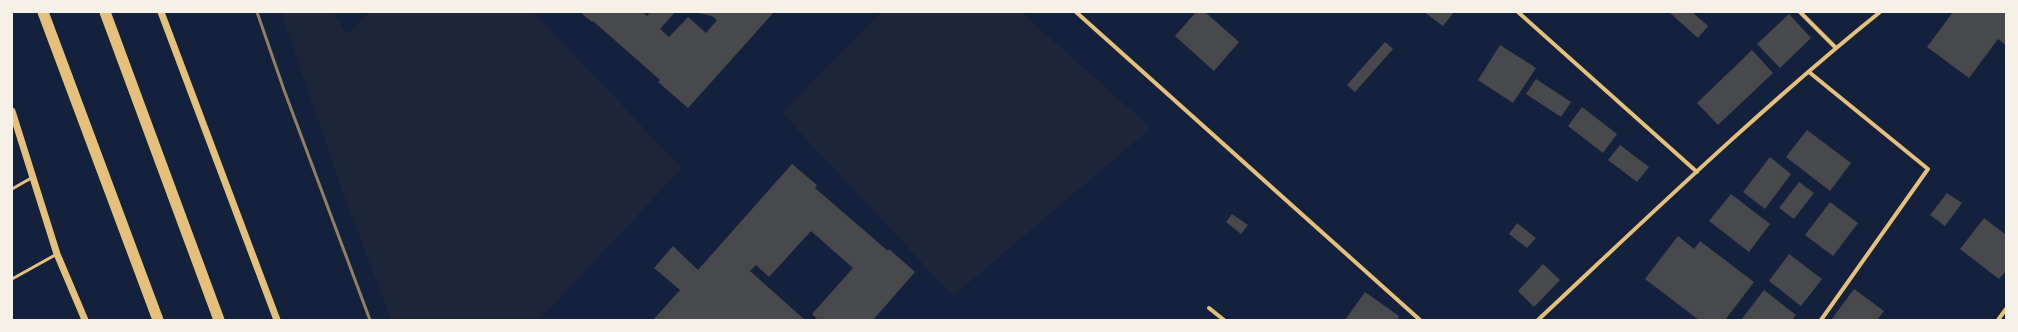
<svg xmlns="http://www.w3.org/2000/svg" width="2018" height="332" font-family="'DM Sans',sans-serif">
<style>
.green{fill:#1d2539}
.building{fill:#48494c}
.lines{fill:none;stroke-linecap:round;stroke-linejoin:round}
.service{stroke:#e5c07b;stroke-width:3}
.minor{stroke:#e5c07b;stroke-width:4}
.tertiary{stroke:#e5c07b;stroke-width:7}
.trunk{stroke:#e5c07b;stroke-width:11}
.rail{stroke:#918062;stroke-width:3}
</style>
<rect width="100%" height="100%" fill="#14213d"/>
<!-- green -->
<path class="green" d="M281,12H333L347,34L369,12H533L682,168L539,320H391L338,179Z
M881,12H1021L1151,128L953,296L782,113Z"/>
<!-- building -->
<path class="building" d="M580,12H643L647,16L650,12H675L660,29L669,37L688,17L706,33L717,20L712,16L693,12H774L688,108L658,82L660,80L593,21L592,22Z
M1196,12H1205L1239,42L1214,71L1175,36Z
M1424,12H1454L1443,26Z
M1669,12H1692L1708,26L1698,38Z
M1953,12H2006V45L1998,39L1969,78L1927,47Z
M1789,14L1811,38L1780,68L1757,44Z
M1385,42L1393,49L1355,92L1347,85Z
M1500,45L1536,68L1513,103L1478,80Z
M1752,50L1773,73L1718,125L1697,103Z
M1536,79L1571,102L1561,117L1526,94Z
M1582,107L1617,134L1603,153L1568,126Z
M1807,130L1851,163L1830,191L1786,157Z
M1620,145L1649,167L1637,182L1608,160Z
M1770,157L1791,174L1765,209L1743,192Z
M792,164L817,185L815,188L888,251L889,249L915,272L873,320H818L812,314L853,268L811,231L769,277L756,265L750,271L805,320H653L680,290L654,268L673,246L698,270Z
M1799,182L1814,193L1794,219L1779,208Z
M1947,193L1962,203L1945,226L1930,215Z
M1731,194L1770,224L1749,252L1709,221Z
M1830,202L1858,223L1833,256L1805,235Z
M1232,214L1248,225L1241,234L1226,222Z
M1984,218L2006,235V271L1999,279L1960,249Z
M1517,223L1536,238L1527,248L1509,234Z
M1678,236L1694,249L1700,241L1754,282L1725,320H1699L1645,279Z
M1789,254L1822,279L1801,306L1769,281Z
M1543,264L1560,280L1534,307L1518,291Z
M1854,289L1884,311L1877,320H1831Z
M1764,290L1796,315L1792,320H1741Z
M1365,292L1399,316L1397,320H1345Z"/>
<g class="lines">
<!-- service -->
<path class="service" d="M12,189L33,177
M12,279L57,254"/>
<!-- minor -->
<path class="minor" d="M1076,12L1420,320
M1518,12L1697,172
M1800,12L1836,48
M1809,72L1928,169L1821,320
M1209,308L1224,320
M1538,320C1650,215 1761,108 1880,12
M1998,320L2006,309"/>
<!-- tertiary -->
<path class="tertiary" d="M161,12L277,320
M12,111L57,254L85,320"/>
<!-- trunk -->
<path class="trunk" d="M43,12L158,320
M105,12L219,320"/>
<!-- rail -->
<path class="rail" d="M257,12L284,90L370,320"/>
</g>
<!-- border -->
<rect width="2018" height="332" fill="none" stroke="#f6f1e7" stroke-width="26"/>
</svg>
